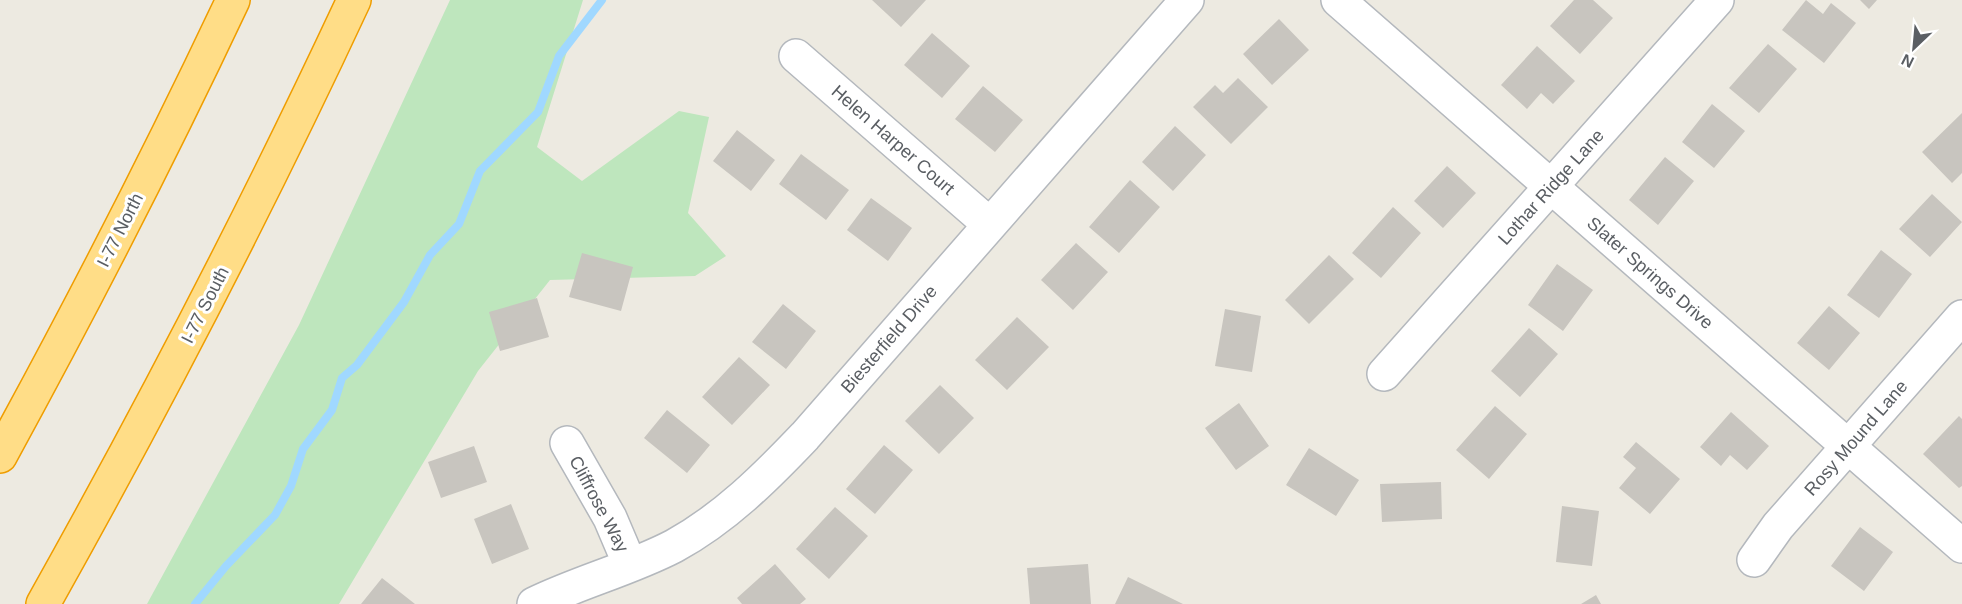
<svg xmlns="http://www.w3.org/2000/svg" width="1962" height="604" font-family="Arial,sans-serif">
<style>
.green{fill:#bee6bd}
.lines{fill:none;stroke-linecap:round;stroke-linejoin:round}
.stream{stroke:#a0d8ff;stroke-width:8}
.building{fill:#c8c5bf}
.minor-casing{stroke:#b4b8bd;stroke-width:36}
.highway-casing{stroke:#ef9d00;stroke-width:36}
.minor{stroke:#fff;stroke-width:33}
.highway{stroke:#ffdd87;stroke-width:33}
.labels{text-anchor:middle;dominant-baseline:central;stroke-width:6;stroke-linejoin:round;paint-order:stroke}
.street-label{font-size:18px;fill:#5a5e63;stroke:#fff}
</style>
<rect width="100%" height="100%" fill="#edeae1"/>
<!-- green -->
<path class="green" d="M450,0H583L537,147L582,181L679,111L709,117L688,213L726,256L695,276L550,280L478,371L339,604H147L299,325Z"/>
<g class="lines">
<!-- stream -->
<path class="stream" d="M195,604L226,566L275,515L291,486L303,449L332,410L342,378L357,365L404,302L430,255L459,224L480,171L538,112L559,56L602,0"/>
</g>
<!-- building -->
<path class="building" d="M872,0H926L901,27Z
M1574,0H1593L1613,18L1580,54L1550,26Z
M1806,0L1823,14L1831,3L1856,23L1824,63L1782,30Z
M1860,0H1877L1869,9Z
M1279,19L1309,50L1272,85L1243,54Z
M932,33L970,66L942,98L904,65Z
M1768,44L1797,69L1759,113L1729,88Z
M1537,46L1575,81L1553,104L1541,93L1527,109L1501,85Z
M1238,78L1268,107L1231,144L1193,107L1215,85L1223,93Z
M983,86L1023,120L995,152L955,119Z
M1712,104L1745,131L1714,168L1682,142Z
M1962,113V173L1952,183L1922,152Z
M1175,126L1206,155L1173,191L1142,162Z
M737,130L775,160L751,191L713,161Z
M801,154L849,190L826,220L779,184Z
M1665,157L1694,181L1658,225L1629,200Z
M1447,166L1476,193L1443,228L1414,201Z
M1130,180L1160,207L1119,253L1089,227Z
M1932,194L1962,222L1930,257L1899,229Z
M871,198L912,228L888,261L847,230Z
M1393,207L1421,233L1381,278L1352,253Z
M1076,243L1108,272L1073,310L1041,280Z
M1881,250L1912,274L1879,318L1847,295Z
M582,253L633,267L621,311L569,297Z
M1329,255L1354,279L1309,324L1285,300Z
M1557,264L1593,290L1563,331L1528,305Z
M537,298L549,337L500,351L489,312Z
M783,304L816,331L786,369L752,342Z
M1829,306L1860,333L1829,370L1797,343Z
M1225,309L1261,316L1252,372L1215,366Z
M1017,317L1049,347L1007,390L975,360Z
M1529,328L1558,354L1520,397L1491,371Z
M739,357L770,385L732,425L702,397Z
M940,385L974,418L939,454L905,421Z
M1239,403L1269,446L1236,470L1205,428Z
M1495,406L1527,434L1489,479L1456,450Z
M667,410L710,445L687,473L644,438Z
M1731,412L1769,446L1747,470L1730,455L1721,466L1700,447Z
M1959,416L1962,419V486L1959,488L1923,454Z
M1636,442L1680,479L1650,514L1619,488L1636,468L1623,457Z
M884,445L913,470L875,514L846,489Z
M474,446L487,482L441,498L428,462Z
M1309,448L1359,480L1336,516L1286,485Z
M1441,482L1442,519L1382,522L1380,484Z
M511,504L529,549L492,564L474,519Z
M1562,506L1599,511L1592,566L1556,562Z
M835,507L868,536L829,579L796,549Z
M1860,527L1893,552L1864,591L1831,566Z
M775,564L806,599L800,604H742L737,598Z
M1088,564L1091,604H1030L1027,568Z
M1128,577L1183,604H1115Z
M382,578L415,604H361Z
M1596,595L1601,604H1581Z"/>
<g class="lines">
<defs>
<path id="minor" d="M1338,0L1962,546
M796,56L989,224
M1384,374L1717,0
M567,443L610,518L630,565
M1754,560L1778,526L1962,317
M534,604C579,582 630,569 674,546C725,518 765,478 805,436L1187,0"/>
<path id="highway" d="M0,456C82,306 160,155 233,0
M43,604C154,406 258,206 354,0"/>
</defs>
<!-- minor casing -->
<use href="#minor" class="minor-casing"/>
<!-- highway casing -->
<use href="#highway" class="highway-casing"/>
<!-- minor -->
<use href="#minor" class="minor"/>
<!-- highway -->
<use href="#highway" class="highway"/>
</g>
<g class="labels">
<!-- street labels -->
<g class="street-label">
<text transform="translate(893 140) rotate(41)">Helen Harper Court</text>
<text transform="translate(1551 187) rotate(-48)">Lothar Ridge Lane</text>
<text transform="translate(120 230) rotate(-63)">I-77 North</text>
<text transform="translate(1650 273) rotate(41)">Slater Springs Drive</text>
<text transform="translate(205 305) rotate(-63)">I-77 South</text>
<text transform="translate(889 339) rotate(-49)">Biesterfield Drive</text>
<text transform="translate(1856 438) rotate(-49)">Rosy Mound Lane</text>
<text transform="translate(599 504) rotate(62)">Cliffrose Way</text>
</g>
</g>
<!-- north arrow -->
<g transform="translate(1914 48) rotate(206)" stroke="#ffffff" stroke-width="4.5" paint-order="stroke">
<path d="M0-4.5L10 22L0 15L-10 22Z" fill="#5a5e63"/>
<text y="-9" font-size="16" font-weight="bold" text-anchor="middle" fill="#5a5e63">N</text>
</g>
</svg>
